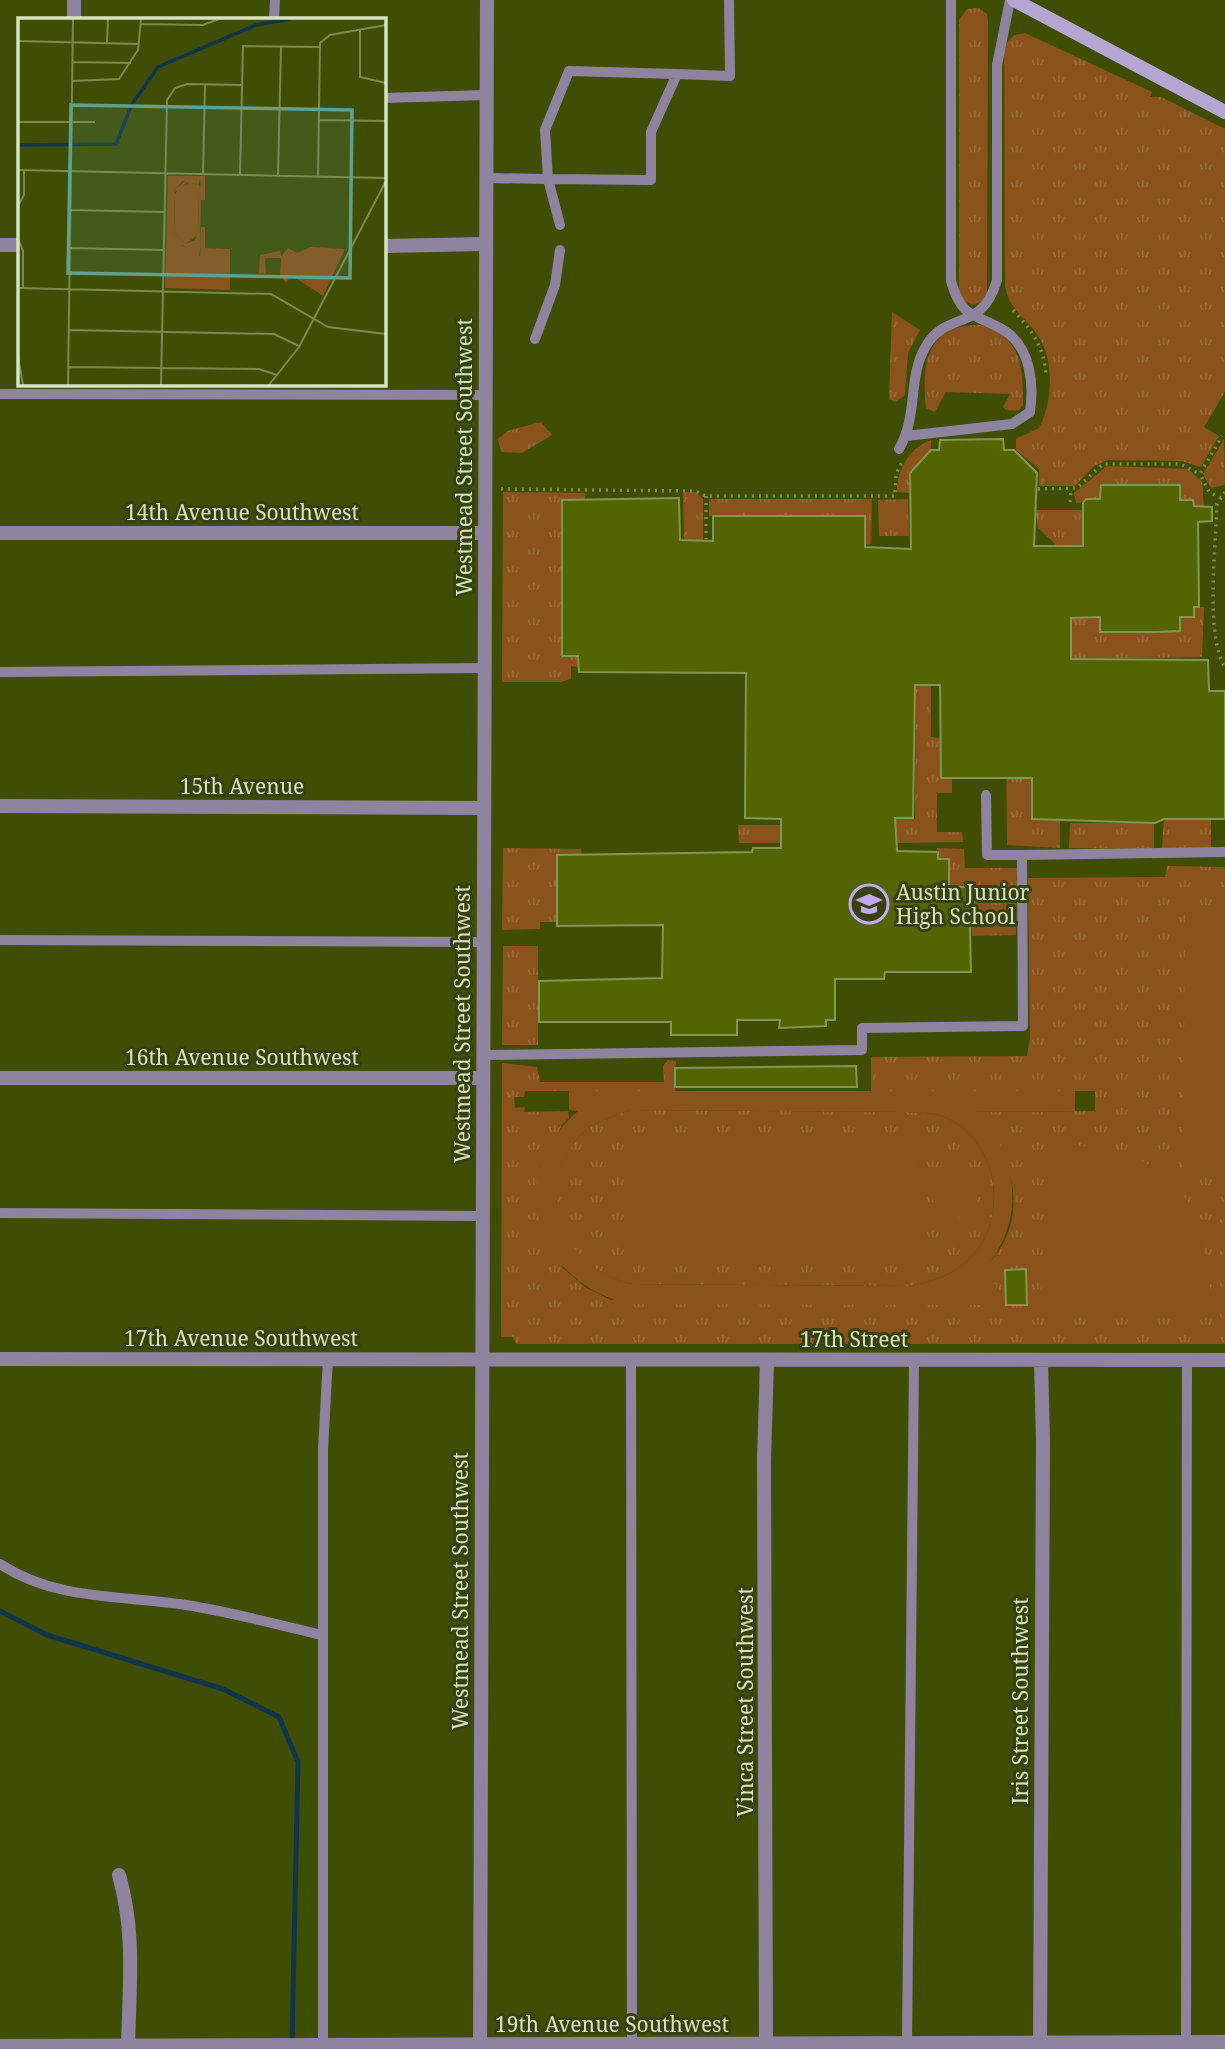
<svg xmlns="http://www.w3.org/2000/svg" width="1225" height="2049" font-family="'Noto Serif',serif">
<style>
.grass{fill:url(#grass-tufts)}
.park{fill:url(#park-crowns)}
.pitch{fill:#8a531b;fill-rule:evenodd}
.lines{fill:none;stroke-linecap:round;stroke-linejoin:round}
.stream{stroke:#12354c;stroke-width:5}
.building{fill:#526500;stroke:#839653;stroke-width:2}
.path{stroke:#808d54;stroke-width:3.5;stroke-dasharray:2 5;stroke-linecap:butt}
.service{stroke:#8e849f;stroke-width:10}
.minor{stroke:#8e849f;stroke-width:14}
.tertiary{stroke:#8e849f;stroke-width:14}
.secondary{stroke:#b5a5d1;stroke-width:14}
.labels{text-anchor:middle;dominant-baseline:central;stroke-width:6;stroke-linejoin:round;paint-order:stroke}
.street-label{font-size:21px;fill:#d7e2c0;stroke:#36420f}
.poi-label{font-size:21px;fill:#d7e2c0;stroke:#36420f;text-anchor:start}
.inset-river{fill:none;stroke:#12354c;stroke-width:3.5}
.inset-road{fill:none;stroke:#7c894f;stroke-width:2}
.view{fill:#5fa18f;fill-opacity:0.15;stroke:#5fa18f;stroke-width:3.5}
.inset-edge{fill:none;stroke:#d7e2c0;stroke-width:3.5}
</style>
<defs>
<pattern id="grass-tufts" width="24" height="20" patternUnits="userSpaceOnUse" patternTransform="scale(1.75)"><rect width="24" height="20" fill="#8a531b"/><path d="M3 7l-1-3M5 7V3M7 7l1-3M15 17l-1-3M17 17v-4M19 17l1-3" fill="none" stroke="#9a6b3a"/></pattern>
<pattern id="park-crowns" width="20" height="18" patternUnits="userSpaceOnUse" patternTransform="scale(1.75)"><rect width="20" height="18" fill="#8a531b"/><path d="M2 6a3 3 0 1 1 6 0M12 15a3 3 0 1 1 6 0" fill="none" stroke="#9a6b3a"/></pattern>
</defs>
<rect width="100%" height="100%" fill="#3f4e04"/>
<!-- grass -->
<path class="grass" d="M979,8L987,14L988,22L987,293L983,301L973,305L964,301L959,293V20L967,9Z
M1025,33L1152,92L1150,97H1161L1225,129V392L1204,427L1219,436L1201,467L1181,461L1108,460L1094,466L1075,486H1039V469L1016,450V439L1039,428C1053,402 1055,358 1036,333C1022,313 1009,310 1005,285L1004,46L1014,35Z
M892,312L920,330L908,353L905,395L895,402L889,399Z
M981,325C1022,338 1023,367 1023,405L1018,411L1006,410L1003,407L1010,394L946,392L935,412L926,408C921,363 927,324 981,325Z
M541,422L552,435L522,453L501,452L498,439L507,431Z
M1224,439L1225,485L1211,488L1203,474Z
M931,440V451L910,473V493L897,492C897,470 909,448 931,440Z
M1107,466L1188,469L1202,482L1204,507L1194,506L1193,500H1180L1179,485H1101L1100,499L1076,503L1074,493Z
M503,492L585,493V499L562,500V656H579V667L571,666V679L561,682H502Z
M683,492H696L703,499V541L684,540Z
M709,499H872L871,544L865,545L864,516H709Z
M908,499L909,536H879L878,500Z
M1035,510H1086L1087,617H1100V632L1180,631V617H1194V607H1204L1202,657L1071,659L1070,546H1057L1038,528Z
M916,675H931V737L940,738V779H952V793H937V832H962L963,842L896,843L888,819H915Z
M1032,675V819L1060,820V848L1007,845L1006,737Z
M1199,787H1211V848H1162L1164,819L1199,820Z
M1070,823H1154V849L1069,848Z
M738,825H781V843H739Z
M503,848L581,849L582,855H557V922H540V929L502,930Z
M937,848L964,849L965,868H1017L1016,935L972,936L969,887H949V860L939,859Z
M1167,866L1225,867V1344H516L513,1337H501L502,1063L537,1067L540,1082H664L663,1066L668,1060L676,1061L675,1091H525L524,1097H514L515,1108L525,1107L524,1112L568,1111L569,1118L562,1125L540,1168L563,1268L585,1287L611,1300L969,1285C980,1272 996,1258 1004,1242C1027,1196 1006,1146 972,1112L1095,1111V1091H871V1057L1027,1056L1030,1038L1028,878L1165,877Z
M503,946H538V1045H502Z
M631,1110L905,1112C917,1113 930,1112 942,1116C1002,1139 1011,1225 964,1264C948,1277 929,1282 910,1286L632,1284C565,1270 527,1190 579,1137C593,1122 612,1116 631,1110Z"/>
<!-- park -->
<path class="park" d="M1220,1213H1225V1332H1220Z"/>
<!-- pitch -->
<path class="pitch" d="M1185,908H1225V1177H1183Z
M569,1091H1075V1111L973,1112C984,1124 997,1135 1003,1151C1024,1200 1009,1250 970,1284H996V1305L632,1304C536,1287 502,1175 578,1111L569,1110ZM631,1110L905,1112C917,1113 930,1112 942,1116C1002,1139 1011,1225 964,1264C948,1277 929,1282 910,1286L632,1284C566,1270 528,1190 579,1137C593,1122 612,1116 631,1110Z
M624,1134H919L920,1265L626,1264Z
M1073,1145C1186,1155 1208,1212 1212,1317L1056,1315L1041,1301L1047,1149Z
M956,1168L964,1192H977V1204L964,1203L955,1228L937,1217L932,1197L938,1178Z"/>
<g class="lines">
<!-- stream -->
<path class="stream" d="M0,1611L47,1635L223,1689L279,1717L298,1762L292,2042"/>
</g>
<!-- building -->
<path class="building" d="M1003,439L1004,450H1014L1037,473L1034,546H1083V503L1086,499H1100L1101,485H1180V500H1193L1194,506L1212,507V521L1198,522L1199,607H1194V617H1180V631L1156,632H1100V617L1071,618V659L1208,660L1209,691H1225V819H1164L1155,823L1032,819V778H941L940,685H915L913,818H895L897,851L938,852V859H949V887H969L971,972H885L884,979H835V1020H826V1026L779,1028L780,1020H737V1035H671V1022H539V981L662,978L663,925L557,926V855L752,852L753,848H781V819L745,818L746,673L579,672L578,656H562V500L679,498L680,540L713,541V516H865V547L911,549L910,473L931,450H939L940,440Z
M856,1066L857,1087H675V1068Z
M1026,1269L1027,1305H1006L1005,1270Z"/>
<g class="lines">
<!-- path -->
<path class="path" d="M1013,310C1032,330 1044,347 1046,375
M501,489L695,491L706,496H895L896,474L902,462
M1038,489L1077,488L1103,464H1180L1200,474
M1225,492L1217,504C1216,543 1205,637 1225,667
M706,496V539
M1221,498L1209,492L1200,474L1222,436
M1070,502L1071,490"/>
<!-- service -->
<path class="service" d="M274,19L275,0
M677,74L569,71L545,130L548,179L651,180V132L677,74L730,76L729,0
M383,98L486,95
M486,178L548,179L560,225
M535,339L555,285L560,250
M0,394L484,395
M906,436L1012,424L1030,412C1034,385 1031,348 1005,331C977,313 962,321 951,281V0
M899,449C919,414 907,378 926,346C947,310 982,333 997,280V65L1010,0
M0,672L484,668
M986,795L987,855H1022
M0,940L483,942
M483,1055L862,1050V1028L1023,1026L1022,855L1225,852
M0,1213L482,1216
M631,1360L632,2045
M0,1564C56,1601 122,1595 186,1605C231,1612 276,1624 321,1635
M1186,2043L1187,1359
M907,2044L914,1360
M323,2049V1450L328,1358"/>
<!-- minor -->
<path class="minor" d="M74,0V19
M0,245H19
M383,246L485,244
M0,533H484
M0,806L484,808
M0,1078H483
M0,1359L1225,1360
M119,1875C136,1935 129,1988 128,2049
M1040,2043L1043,1442L1041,1360
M766,2044L764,1460L767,1360
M0,2046L1225,2042"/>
<!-- tertiary -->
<path class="tertiary" d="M480,2049L487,0"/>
<!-- secondary -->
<path class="secondary" d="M1014,0L1225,112"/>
</g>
<!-- icons -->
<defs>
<symbol id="school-ring" viewBox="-11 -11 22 22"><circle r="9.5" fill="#36420f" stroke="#c4a7f1" stroke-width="1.5"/><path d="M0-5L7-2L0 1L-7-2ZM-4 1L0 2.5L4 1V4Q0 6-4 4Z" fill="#c4a7f1"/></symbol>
</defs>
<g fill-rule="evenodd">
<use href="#school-ring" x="847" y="882" width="44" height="44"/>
</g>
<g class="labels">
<!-- street labels -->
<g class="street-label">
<text transform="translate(464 457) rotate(-90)">Westmead Street Southwest</text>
<text x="242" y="512">14th Avenue Southwest</text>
<text x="242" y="786">15th Avenue</text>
<text transform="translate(462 1024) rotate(-90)">Westmead Street Southwest</text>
<text x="242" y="1057">16th Avenue Southwest</text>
<text x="241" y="1338">17th Avenue Southwest</text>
<text x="854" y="1339">17th Street</text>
<text transform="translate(460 1591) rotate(-90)">Westmead Street Southwest</text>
<text transform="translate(1020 1701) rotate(-90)">Iris Street Southwest</text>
<text transform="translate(745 1702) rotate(-90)">Vinca Street Southwest</text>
<text x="612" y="2024">19th Avenue Southwest</text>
</g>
<!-- poi labels -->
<g class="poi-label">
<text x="896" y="892">Austin Junior<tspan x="896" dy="24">High School</tspan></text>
</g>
</g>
<!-- overview -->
<g transform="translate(18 18)">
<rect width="368" height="368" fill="#3f4e04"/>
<path d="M150,158H187V182H183L182,160L181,167L165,163L155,173L156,222L165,228L180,223L182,240L183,209H187V230L212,231V272L147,270ZM171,166L181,176L180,217L167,226L156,214L157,176L163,167ZM293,229L327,231L305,278L273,257L268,265L262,256L263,240H247L248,256L241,255L242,237L262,233L263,239L270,230L279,235Z" fill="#8a531b"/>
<path d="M167,163L183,168L182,237L179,224L170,228L153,226L155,173ZM169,165L181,176L180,214L177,222L167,226L156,214L157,174ZM160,175H177V215H159ZM154,232L174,233L170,250L151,255ZM170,252L207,253V271L170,270Z" fill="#8a531b" fill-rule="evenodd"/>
<path class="inset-river" d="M0,127L98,126L114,86L140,49L238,7L272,1"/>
<path class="inset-road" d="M123,6L185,7L201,1M342,12V59L368,65M0,23L121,26M89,24L90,1M54,44L113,45M54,63L101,61L120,32L123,1M301,102L368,103M0,104H77M0,152L368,160M185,156L187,66M222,157L225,28L302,29M260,157L263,29M300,158L302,25L312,17L368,7M0,188L6,177V152M52,192L146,194M0,221L5,233V270M52,230L145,232M0,270L253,276L310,309L368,316M51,312L256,316L281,328M0,339L5,367M50,349L241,351L259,357M50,367L55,1M143,367L149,82L157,70L169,66L224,67M251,367L281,329L368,163"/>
<path class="view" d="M53,87L334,92L332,260L50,255Z"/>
<rect width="368" height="368" class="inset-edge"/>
</g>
</svg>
